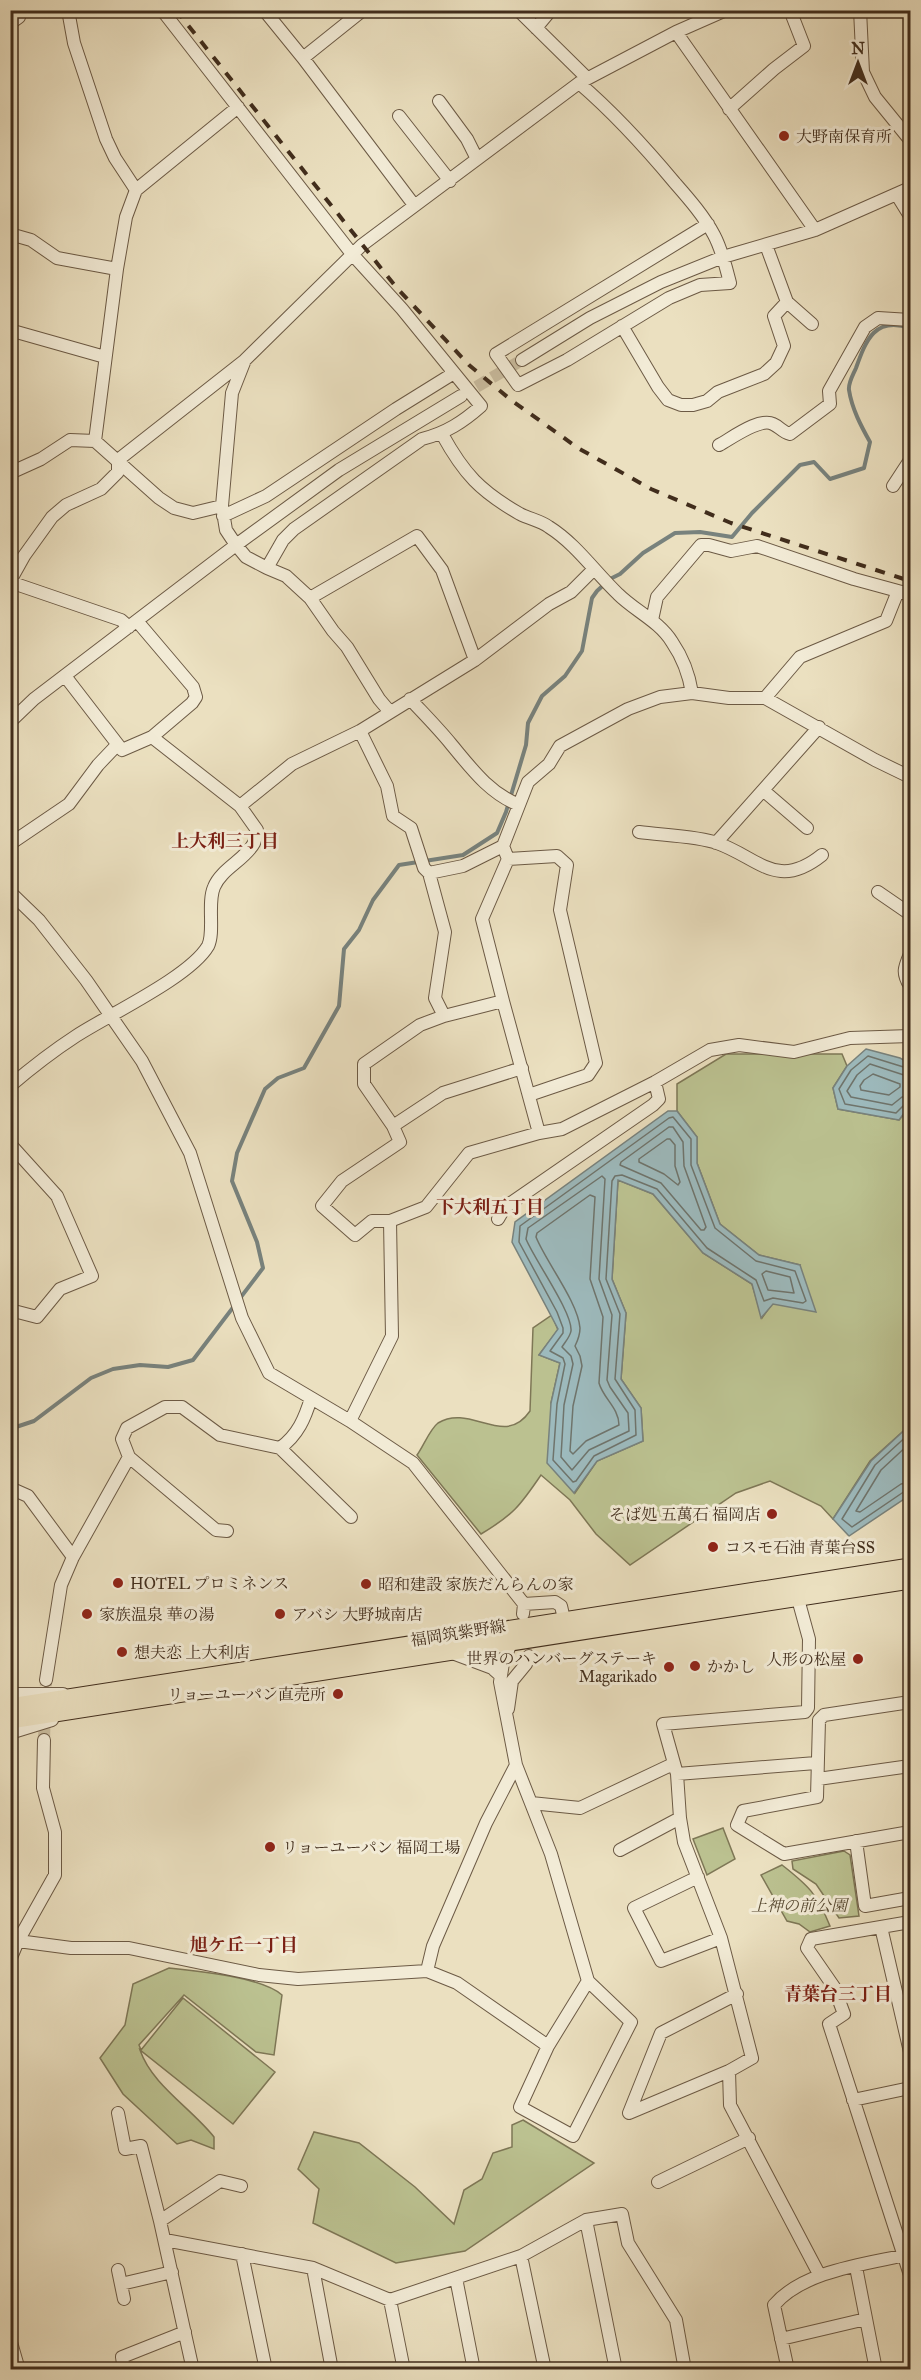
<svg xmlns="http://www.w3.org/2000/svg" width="921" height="2380" font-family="'IM FELL Great Primer','Noto Serif JP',serif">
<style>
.green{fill:#bbc190;stroke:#7e7756;stroke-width:1.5}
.water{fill:#9dbabd;stroke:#78827d;stroke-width:1.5}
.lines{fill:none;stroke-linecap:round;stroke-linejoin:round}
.shore{stroke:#6f746c;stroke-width:1.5}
.stream{stroke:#78827d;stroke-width:4}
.minor-tunnel{stroke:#c9bc9f;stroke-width:12;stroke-dasharray:12 6;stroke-linecap:butt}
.minor-casing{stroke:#6c5a45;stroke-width:14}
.major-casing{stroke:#412d1c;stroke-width:17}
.minor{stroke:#f2ebd6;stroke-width:12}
.major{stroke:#ebe0c0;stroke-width:15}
.rail{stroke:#412d1c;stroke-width:4;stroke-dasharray:10 10;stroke-linecap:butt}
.poi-dot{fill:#8f2418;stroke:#f2ebd6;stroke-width:2}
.labels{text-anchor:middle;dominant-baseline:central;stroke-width:6;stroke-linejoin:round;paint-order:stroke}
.poi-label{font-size:16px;fill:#412d1c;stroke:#f2ebd6;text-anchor:start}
.street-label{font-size:16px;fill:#412d1c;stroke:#f2ebd6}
.park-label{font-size:16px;font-style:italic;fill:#594b33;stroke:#f2ebd6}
.neighbourhood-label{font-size:18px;font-weight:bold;fill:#7a1f14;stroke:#f2ebd6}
</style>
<rect width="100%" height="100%" fill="#ebe0c0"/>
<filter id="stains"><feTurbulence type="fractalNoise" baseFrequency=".00333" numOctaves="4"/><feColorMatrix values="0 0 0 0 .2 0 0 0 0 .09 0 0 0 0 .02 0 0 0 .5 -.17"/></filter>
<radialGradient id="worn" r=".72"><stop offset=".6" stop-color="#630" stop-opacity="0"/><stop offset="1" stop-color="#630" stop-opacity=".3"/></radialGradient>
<!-- green -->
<path class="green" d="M726,1054H842L847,1066L833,1088L838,1109L899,1120L908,1110H910V1425L870,1461L833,1519L821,1506L770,1481L736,1493L630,1565L596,1534L570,1500L541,1475C520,1506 513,1515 481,1534L417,1455C423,1447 430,1429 438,1423C471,1403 504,1449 530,1411L533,1328L552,1315L558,1330L539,1355L560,1363L551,1403L575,1493L597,1461L643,1441L641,1408L621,1379L626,1313L612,1279L618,1180L653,1194L703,1253L752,1284L762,1318L800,1265L759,1255L720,1224L697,1163V1137L677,1111V1084Z
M723,1828L735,1859L707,1875L693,1839Z
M844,1851L850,1855L859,1916L839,1918L816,1884L793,1869L792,1861Z
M782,1865C809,1886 817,1894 830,1926L810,1932L799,1924L787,1921L761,1875Z
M169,1968C197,1971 262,1977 282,1995L274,2055L256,2052L184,1995L139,2045L141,2050L183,1998L275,2072L233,2124L140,2050C152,2085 191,2108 214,2137V2149L191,2140L177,2144L123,2094L100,2058L125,2025L133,1984Z
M523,2120L594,2163L465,2251L396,2263L313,2223L319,2189L298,2169L314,2132L359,2143L415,2187L454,2224L464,2190L482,2179L493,2153L512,2147V2125Z"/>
<!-- water -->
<path class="water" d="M866,1049L900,1058L909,1063C915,1082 911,1106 899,1120L838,1109L833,1088L847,1066Z
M668,1111H677L697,1137V1163L720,1224L759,1255L800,1265L816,1312L773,1304L761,1318L752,1284L703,1253L653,1194L618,1180L612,1279L626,1313L621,1379L641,1408L643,1441L597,1461L574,1493L547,1463L551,1403L560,1363L539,1355L558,1329L512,1242L515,1222Z
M910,1425V1495L849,1536L833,1519L871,1461Z"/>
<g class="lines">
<!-- shore -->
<path class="shore" d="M910,1069L868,1056L851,1070L839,1089L845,1104L896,1113L905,1104L910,1103
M873,1074L900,1084V1087L889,1095L861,1090L860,1086L864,1080Z
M910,1077L870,1064L857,1075L847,1091L851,1097L892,1105L902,1097L910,1096
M673,1117L691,1139V1165L715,1228L756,1261L795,1271L806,1301L803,1303L773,1298L764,1301L756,1280L707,1248L657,1189L622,1175L615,1176L612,1181L606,1279L620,1314L615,1379L635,1410L636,1435L594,1456L576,1481L573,1482L553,1460L557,1404L565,1364L563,1358L550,1351L563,1333V1328L557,1312L519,1242L520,1226L669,1118Z
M669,1127H673L683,1142L684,1166L706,1227L704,1230H701L661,1183L620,1165L621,1162Z
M667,1139H670L675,1145V1166L680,1182L678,1185L664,1174L639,1162V1159Z
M602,1176L605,1179L599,1279L612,1315L607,1380L610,1387L628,1413L629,1431L589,1450L572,1470L561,1457L564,1405L573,1364L571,1356L562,1347C565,1342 570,1337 571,1331C573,1313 534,1259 526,1239L528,1228Z
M590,1195L595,1197L590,1279L603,1317L599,1383C603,1398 619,1408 619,1425L586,1441L573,1454L570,1451L573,1406L582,1366L580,1356L575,1346C578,1340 580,1334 580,1328C578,1302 546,1262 536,1237L537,1233Z
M766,1271L790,1277L794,1293L768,1290L762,1274Z
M910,1433L875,1465L842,1519L852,1527L905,1491L910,1490
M910,1443L881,1470L856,1511L860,1512L901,1484L910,1482"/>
<!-- stream -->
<path class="stream" d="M10,1429L34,1421L91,1378L113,1369L140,1365L168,1367L193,1360L263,1268L257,1242L232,1181L237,1153L265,1089L278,1078L304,1068L339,1006L344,949L359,930L373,900L399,865L463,855L497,833L506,812L526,745L528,723L542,696L565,676L582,651L592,598L597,591L610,579L620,574L643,553L675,533L700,532L732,537L752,513L800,465L814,462L830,479L864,468L870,442C861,426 852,409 849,390C848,383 853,375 856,368C866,340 875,316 910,328"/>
<!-- minor-tunnel -->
<path class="minor-tunnel" d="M461,396L522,360
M44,1740L46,1680"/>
<defs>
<path id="minor" d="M68,10L74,43L106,139L115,158L136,190
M162,10L352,254L402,309L481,406C463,422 446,433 422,439L294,529L283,540L267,568L246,557L236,545L339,470L461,396
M264,10L303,58L414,205
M518,10L587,78
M860,10L863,72L875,97L910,140
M12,22L19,17L21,10
M536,28L551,10
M676,32L815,230
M303,58L363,10
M579,83C614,113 645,147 675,183C689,199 704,216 714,235C722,250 726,267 730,283L700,285L669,298L567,360L518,385L496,354L708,224
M439,101L467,139L477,159
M729,109L774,69L804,46L790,10
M399,116L450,181
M897,195L910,216
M10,234L31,240L57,258L117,269
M766,245L787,302L812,324
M622,326L658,387L668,400L681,405H693L707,401L718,392L764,374L776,363L784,346L774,316L787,302
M13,331L105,357
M522,360L590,318L661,282L723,257L815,230L910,188
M442,434C464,474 480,491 520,514C530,519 541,521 549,527C576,544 595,572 618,594C635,611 659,621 672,642C683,658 689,674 692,693
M95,441L117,269L126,217L136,190L238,107
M719,445C732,438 760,417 773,424C780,427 782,432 790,434L830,404L829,391L865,327L878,318L910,320
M118,460L244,361
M10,473L41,459L70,440L95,441L159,498L174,508L193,513L222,506
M893,486L910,460
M223,516L266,496L396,409L454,373
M267,568L286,576L310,598L333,631L347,647L379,699L390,712
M10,581L24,556L52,517L66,505L101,489L118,472V460
M10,582L121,620L129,627
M310,598L417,536L442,570L475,660
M652,620L657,597L701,545H709L731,551L757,546L854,579L898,591
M137,621L193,687L196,697L192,703L152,737
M765,698L800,657L886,621L898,591L910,594
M410,699C424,714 438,728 451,744C471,768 489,793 519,805
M10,722L34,699L236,545L226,530L222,506L232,393L245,360L362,245L579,83L676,32L726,10
M360,731L387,786L393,816L411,828L424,868L429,873L445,932L435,998L444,1016L420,1025L364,1064V1084L393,1126L400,1142L342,1181L322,1206L355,1235L372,1221H390L426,1207L469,1153L539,1133L562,1129L655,1082L710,1050L739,1045L794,1052L850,1038L910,1036
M764,791L807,828
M240,806L292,764L360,731L475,660L549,604L571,592L594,569
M639,832C660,835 698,836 717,843C759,858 777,891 822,855
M716,843L819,727
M10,844L69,804L98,765L117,745
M503,846L528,782L549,764L560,746L628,709L660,697L692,693L729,698H765L875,760L910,777
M429,873L463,866L503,846L508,859L557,856L567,865L560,910L596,1063L588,1075L529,1095
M10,892L39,920L86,980L142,1061L190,1153L242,1318L269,1373L350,1421L413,1463L524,1604L523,1614
M878,892L910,914
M910,954C904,968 902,973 910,986
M503,1001L482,919L508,859
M444,1016L503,1001L539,1133
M10,1086C31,1068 53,1051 76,1036C108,1015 190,977 208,946C215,932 207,903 214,887C221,869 246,859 254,843C256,839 256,834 257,830L240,806L152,737L122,750L65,676
M393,1126L443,1093L522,1068
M10,1144L57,1196L92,1276L60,1289L37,1317L10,1310
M498,1219L505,1207L653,1105L659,1099L655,1082
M350,1421L392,1336L390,1221
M280,1448L351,1517
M129,1457L216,1530L227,1531
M10,1488L28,1496L73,1557
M798,1599L809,1639L808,1708L805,1712L663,1724L677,1774L680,1818L684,1842L721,1938L752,2058L729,2071L730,2105L819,2274
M524,1604L555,1602L561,1606L564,1619
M511,1643L503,1663L500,1682L516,1765L551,1854L588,1981L631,2022L573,2136L520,2107L548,2046L588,1981
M452,1653L492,1668L500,1675
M46,1680L61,1585L73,1557L129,1457L122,1439L127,1428L165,1407H182L220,1435L280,1448C298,1435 305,1418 311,1398
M10,1694H63
M910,1702L824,1715L819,1720L817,1797L743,1811L737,1825L784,1854L910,1832
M508,1709L512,1681L526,1664L529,1656
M10,1733L52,1720
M677,1774L816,1763
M818,1779L910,1766
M531,1803L580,1808L673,1764
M856,1841L865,1906L910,1898
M620,1850L680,1818
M698,1877L634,1908L661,1961L721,1938
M910,1922L811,1939L807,1948L834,1987L844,2014L829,2024L910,2275
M881,1927L910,2052
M18,1941L71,1948H129L259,1975L298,1979L427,1971L457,1983L548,2046
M10,1960L18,1941L55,1875V1832L43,1788L44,1740
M427,1971L433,1946L486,1823L516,1765
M729,2071L629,2113L661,2033L737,1994
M853,2100L910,2088
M118,2113L125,2149L141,2146L160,2221L193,2370
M658,2182L749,2138
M586,2220L616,2370
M160,2221L220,2181L241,2186
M165,2240L313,2268L390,2300L521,2256L586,2220L622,2214L628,2243L676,2320L685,2370
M242,2254L266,2370
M521,2256L545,2370
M856,2267L876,2370
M313,2268L332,2370
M118,2270L124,2299
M456,2278L474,2370
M121,2284L172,2272
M390,2300L404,2370
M10,2339L19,2370
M781,2339L866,2319
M124,2370L122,2357L185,2332
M788,2370L774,2305C804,2270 867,2264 910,2254"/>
<path id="major" d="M10,1706L910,1566
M10,1721L910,1581"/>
</defs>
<!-- minor casing -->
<use href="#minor" class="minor-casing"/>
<!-- major casing -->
<use href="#major" class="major-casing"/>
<!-- minor -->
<use href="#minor" class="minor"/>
<!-- major -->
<use href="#major" class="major"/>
<!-- rail -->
<path class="rail" d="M176,10L396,287L469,365L511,400L578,448L651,489L731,523L910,581"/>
</g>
<!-- markers -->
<g class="poi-dot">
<circle cx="784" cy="136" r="6"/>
<circle cx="772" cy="1514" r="6"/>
<circle cx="713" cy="1547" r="6"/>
<circle cx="118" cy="1583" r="6"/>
<circle cx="366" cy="1584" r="6"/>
<circle cx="87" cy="1614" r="6"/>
<circle cx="280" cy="1614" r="6"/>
<circle cx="122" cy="1652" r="6"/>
<circle cx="858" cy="1659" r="6"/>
<circle cx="695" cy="1666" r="6"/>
<circle cx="669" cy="1667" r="6"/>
<circle cx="338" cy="1694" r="6"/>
<circle cx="270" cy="1847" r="6"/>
</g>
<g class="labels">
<!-- poi labels -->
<g class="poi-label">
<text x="796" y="136">大野南保育所</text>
<text x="760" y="1514" text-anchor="end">そば処 五萬石 福岡店</text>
<text x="725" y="1547">コスモ石油 青葉台SS</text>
<text x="130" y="1583">HOTEL プロミネンス</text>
<text x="378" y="1584">昭和建設 家族だんらんの家</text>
<text x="99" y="1614">家族温泉 華の湯</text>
<text x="292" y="1614">アバシ 大野城南店</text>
<text x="134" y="1652">想夫恋 上大利店</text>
<text x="657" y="1658" text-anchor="end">世界のハンバーグステーキ<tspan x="657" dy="18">Magarikado</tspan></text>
<text x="846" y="1659" text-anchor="end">人形の松屋</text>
<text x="707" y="1666">かかし</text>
<text x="326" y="1694" text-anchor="end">リョーユーパン直売所</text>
<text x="282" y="1847">リョーユーパン 福岡工場</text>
</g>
<!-- street labels -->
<g class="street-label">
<text transform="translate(458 1633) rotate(-9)">福岡筑紫野線</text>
</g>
<!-- park labels -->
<g class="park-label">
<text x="799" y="1905">上神の前公園</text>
</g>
<!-- neighbourhood labels -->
<g class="neighbourhood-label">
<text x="225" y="841">上大利三丁目</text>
<text x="490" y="1207">下大利五丁目</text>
<text x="244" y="1945">旭ケ丘一丁目</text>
<text x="838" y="1994">青葉台三丁目</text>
</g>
</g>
<!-- margin -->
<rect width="921" height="2380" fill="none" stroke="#ebe0c0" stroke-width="36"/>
<rect x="12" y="12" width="897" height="2356" fill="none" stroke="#412d1c" stroke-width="3"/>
<rect x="18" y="18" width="885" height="2344" fill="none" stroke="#412d1c" stroke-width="1.5"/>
<!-- north arrow -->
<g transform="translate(858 63)" stroke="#f2ebd6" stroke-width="4.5" paint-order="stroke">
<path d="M0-4.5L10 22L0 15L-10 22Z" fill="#412d1c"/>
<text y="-9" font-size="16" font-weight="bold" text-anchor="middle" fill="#412d1c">N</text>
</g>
<rect width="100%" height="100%" filter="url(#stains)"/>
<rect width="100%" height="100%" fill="url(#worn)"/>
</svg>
